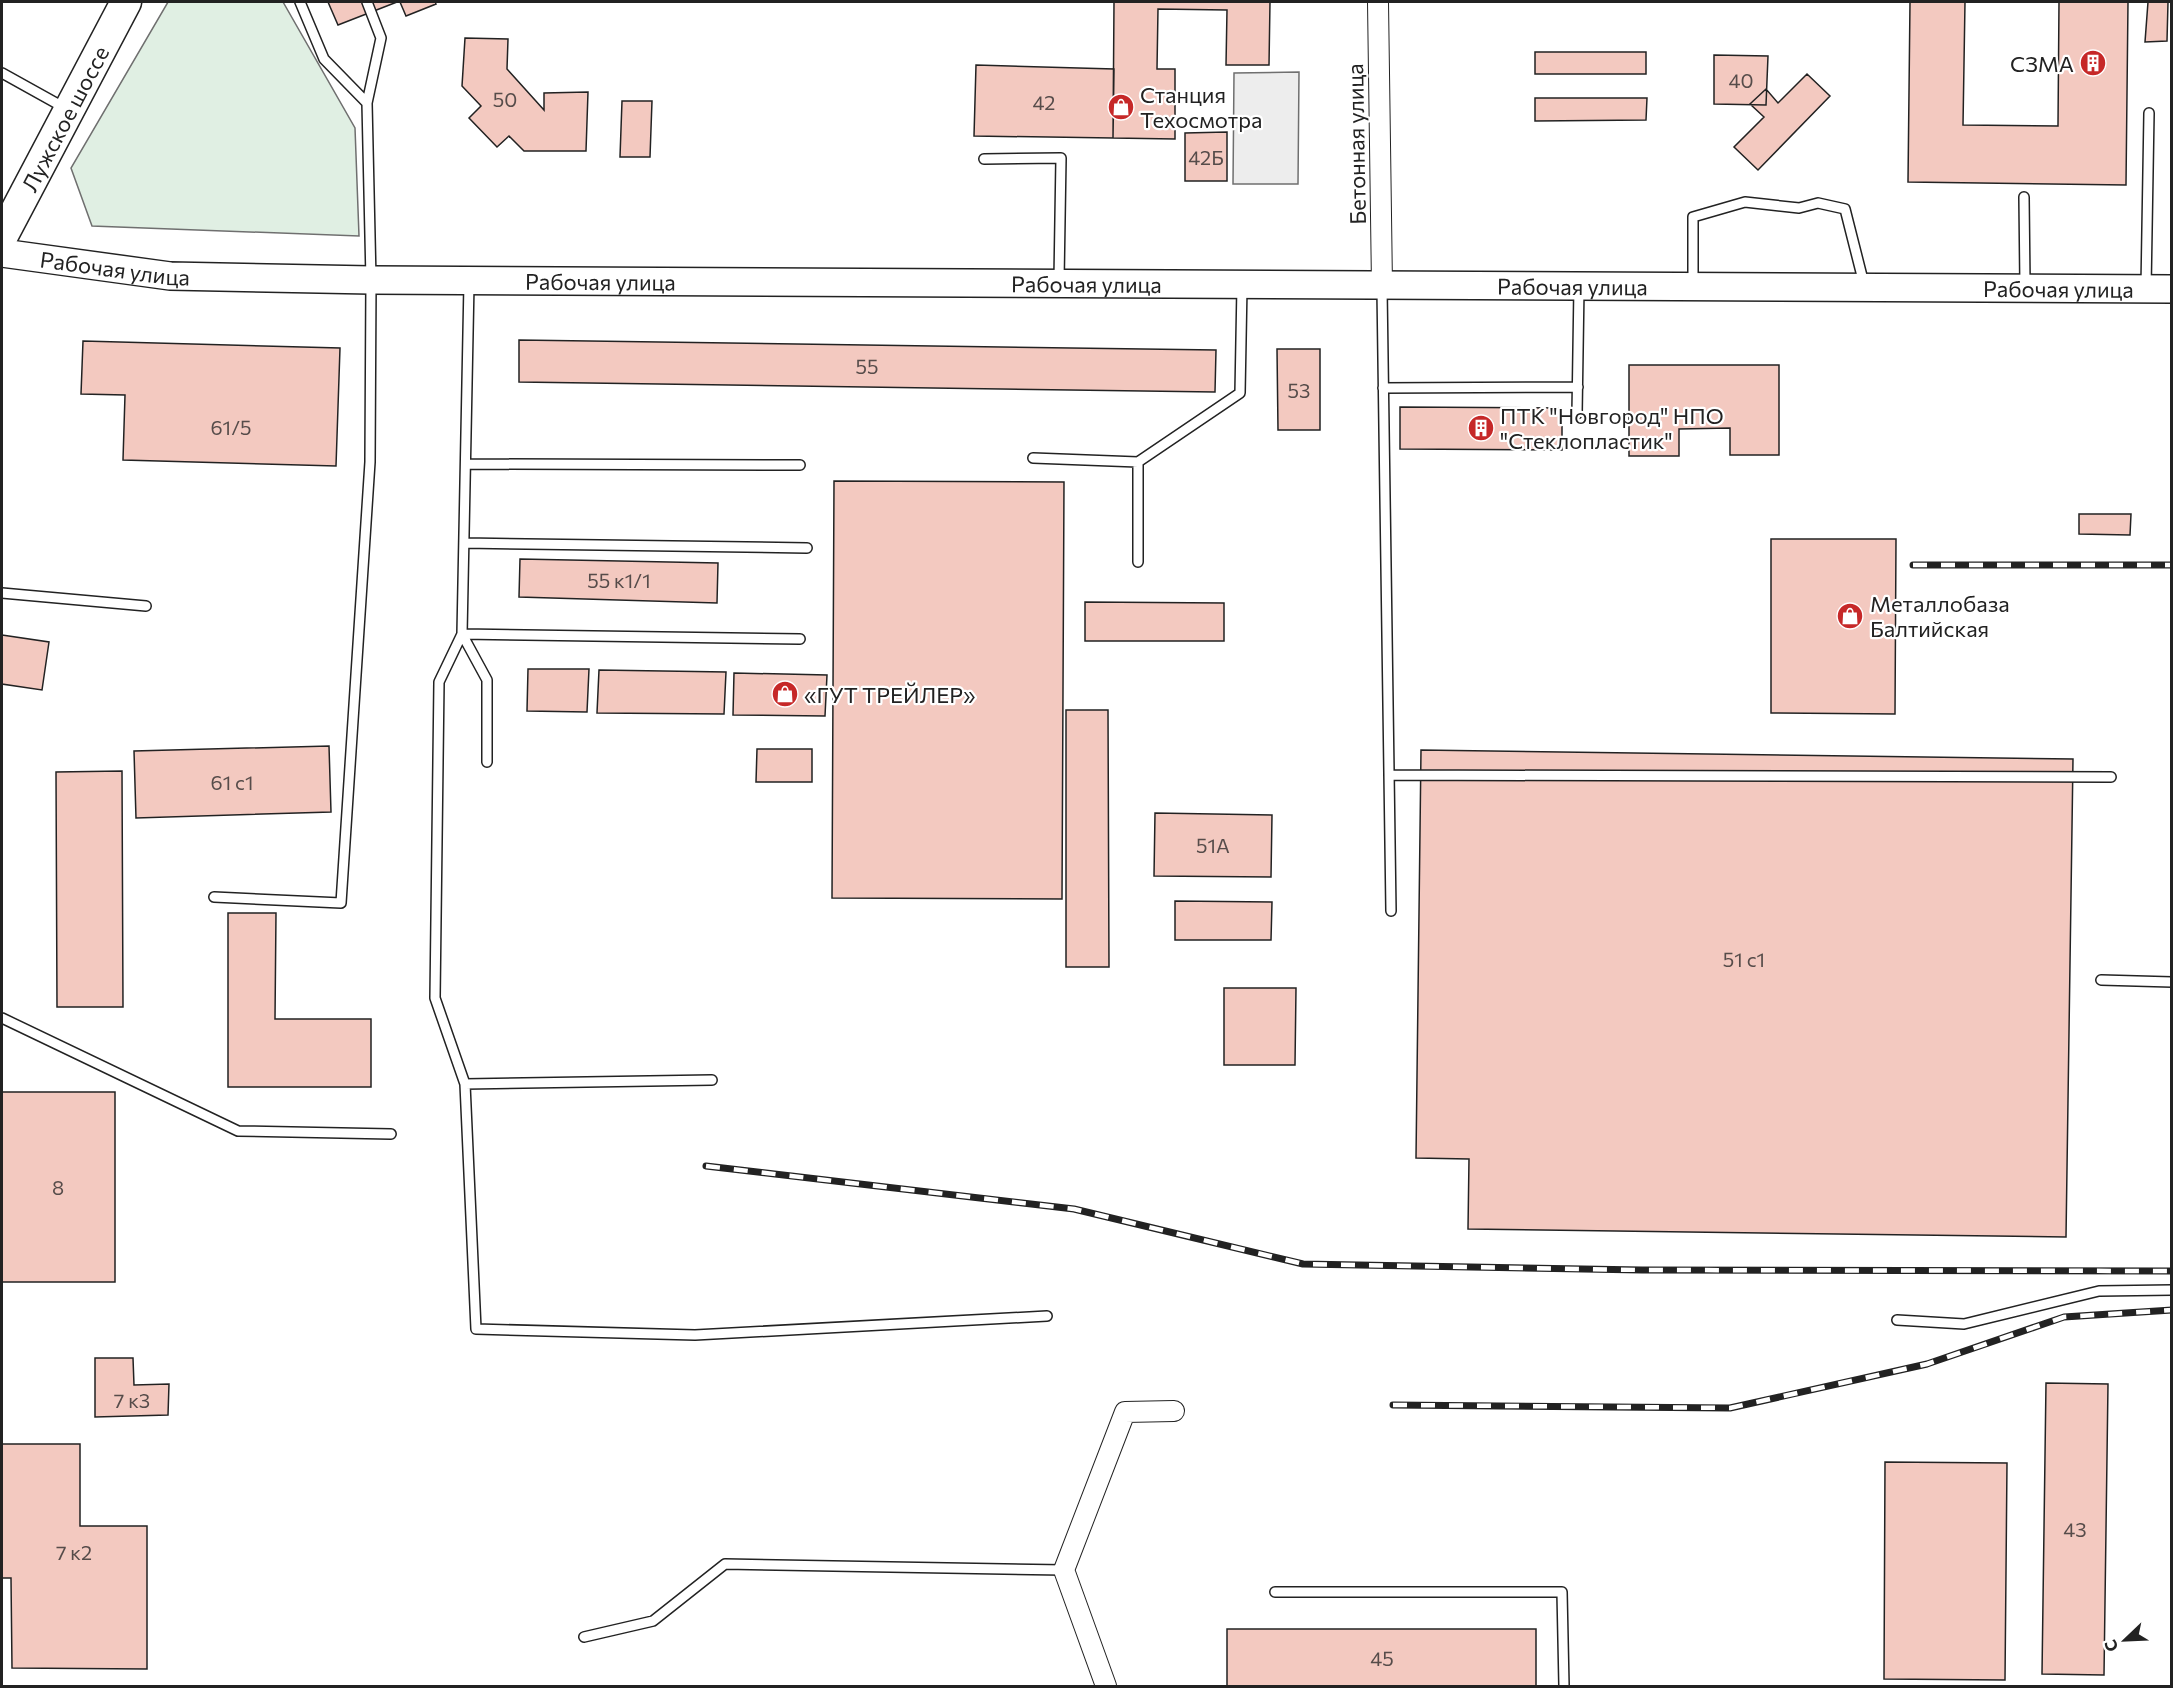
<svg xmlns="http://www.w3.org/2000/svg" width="2173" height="1688" font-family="Commissioner,sans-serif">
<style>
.green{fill:#e0efe3;stroke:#6f6f6f;stroke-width:1.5}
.parking{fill:#ededed;stroke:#6f6f6f;stroke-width:1.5}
.building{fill:#f3c9c0;stroke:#222;stroke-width:1.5}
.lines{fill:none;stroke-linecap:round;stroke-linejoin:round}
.service-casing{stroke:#222;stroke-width:12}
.minor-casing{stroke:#222;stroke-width:22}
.secondary-casing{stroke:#222;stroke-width:30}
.primary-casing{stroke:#222;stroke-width:33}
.service{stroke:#fff;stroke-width:9}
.minor{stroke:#fff;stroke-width:20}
.secondary{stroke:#fff;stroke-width:27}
.primary{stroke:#fff;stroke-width:30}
.rail-casing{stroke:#222;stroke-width:7}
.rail{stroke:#fff;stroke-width:4.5;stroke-dasharray:14;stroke-linecap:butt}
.labels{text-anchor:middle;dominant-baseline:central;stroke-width:4.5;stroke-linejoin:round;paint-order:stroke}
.number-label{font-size:20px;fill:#564c4a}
.poi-label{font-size:22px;fill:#222;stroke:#fff;text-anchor:start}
.street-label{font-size:22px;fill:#222;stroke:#fff}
</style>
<rect width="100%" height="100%" fill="#fff"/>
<!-- green -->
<path class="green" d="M168,2H283L355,128L359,236L92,226L71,168Z"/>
<!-- parking -->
<path class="parking" d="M1299,72L1298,184H1233L1234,73Z"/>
<!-- building -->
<path class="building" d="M328,2H397L338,25Z
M400,2H435L436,4L406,16Z
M1114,2H1270L1269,65H1226L1227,10L1158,9L1157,69H1175V139L1113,138Z
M1910,2H1965L1963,125L2058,126L2059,2H2128L2126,185L1908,182Z
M2148,2H2168L2167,41L2145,42Z
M465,38L508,39L507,69L544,110V93L588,92L586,151H524L509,136L497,147L469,118L481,106L462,86Z
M1535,52H1646V74H1535Z
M1714,55L1768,56L1766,105L1714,104Z
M976,65L1114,69L1113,138L974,136Z
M1807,74L1830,96L1758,170L1734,147L1764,117L1750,104L1766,89L1778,103Z
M1535,98H1647L1646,120L1535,121Z
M622,101H652L650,157H620Z
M1227,132V181H1185V133Z
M519,340L1216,350L1215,392L519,382Z
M83,341L340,348L336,466L123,460L125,395L81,394Z
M1277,349H1320V430H1278Z
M1629,365H1779V455H1730V428L1679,429V456H1629Z
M1400,407L1562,408V450L1400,449Z
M834,481L1064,482L1062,899L832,898Z
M2079,514H2131L2130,535L2079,534Z
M1771,539H1896L1895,714L1771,713Z
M520,559L718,563L717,603L519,597Z
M1085,602L1224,603V641H1085Z
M2,635L49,642L42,690L2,684Z
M528,669H589L587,712L527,711Z
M599,670L726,672L724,714L597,713Z
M734,673L827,675L825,716L733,715Z
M1066,710H1108L1109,967H1066Z
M329,746L331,812L136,818L134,751Z
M757,749H812V782H756Z
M1421,750L2073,759L2066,1237L1468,1229L1469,1159L1416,1158Z
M122,771L123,1007H57L56,772Z
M1155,813L1272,815L1271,877L1154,876Z
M1175,901L1272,902L1271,940H1175Z
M228,913H276L275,1019H371V1087H228Z
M1224,988H1296L1295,1065H1224Z
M2,1092H115V1282H2Z
M95,1358H133L134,1385L169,1384L168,1415L95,1417Z
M2046,1383L2108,1384L2104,1675L2042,1674Z
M2,1444H80V1526H147V1669L12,1668L11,1578H2Z
M1885,1462L2007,1463L2005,1680L1884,1679Z
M1227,1629H1536V1686H1227Z"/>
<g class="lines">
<defs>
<path id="service" d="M300,2L324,59L367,103
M2,73L65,108
M984,159L1061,158L1059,280
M2024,197L2025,284
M469,283L462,634L439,682L435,998L465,1084L476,1329L695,1335L1047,1316
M1693,285V217L1745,202L1799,208L1818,203L1845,209L1864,284
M2146,288L2149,113
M1382,289L1391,911
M1383,388L1578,387
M1577,414L1579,287
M1033,458L1138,462
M468,464L800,465
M464,543L807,548
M1138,562V462L1240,393L1242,286
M2,593L146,606
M487,762V680L462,634L800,639
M1389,775L2111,777
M214,897L341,903L370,462L371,280L367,103L381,38L367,2
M2101,980L2172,982
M2,1018L238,1131L391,1134
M465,1084L712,1080
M1897,1320L1964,1324L2099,1291L2172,1290
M1275,1592H1562L1564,1686
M584,1637L653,1621L725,1564L1064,1570"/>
<path id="minor" d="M1378,2L1382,286
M1106,1686L1064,1570L1125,1412L1174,1411"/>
<g id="secondary">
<path id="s1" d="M2,253L170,276L371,280L2172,289"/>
</g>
<g id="primary">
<path id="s2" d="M2,237L126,2"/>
</g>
</defs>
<!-- service casing -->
<use href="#service" class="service-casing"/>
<!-- minor casing -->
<use href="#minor" class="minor-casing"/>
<!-- secondary casing -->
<use href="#secondary" class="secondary-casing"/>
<!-- primary casing -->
<use href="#primary" class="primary-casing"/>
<!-- service -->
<use href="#service" class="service"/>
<!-- minor -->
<use href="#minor" class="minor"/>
<!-- secondary -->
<use href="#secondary" class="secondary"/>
<!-- primary -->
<use href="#primary" class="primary"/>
<defs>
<path id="rail" d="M1913,565H2172
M706,1166L1074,1209L1303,1264L1642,1270L2172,1271
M1393,1405L1730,1408L1927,1364L2064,1317L2172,1310"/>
</defs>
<!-- rail casing -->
<use href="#rail" class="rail-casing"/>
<!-- rail -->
<use href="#rail" class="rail"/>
</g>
<!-- icons -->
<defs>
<symbol id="building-disc" viewBox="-11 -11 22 22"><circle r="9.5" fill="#c62828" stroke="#fff"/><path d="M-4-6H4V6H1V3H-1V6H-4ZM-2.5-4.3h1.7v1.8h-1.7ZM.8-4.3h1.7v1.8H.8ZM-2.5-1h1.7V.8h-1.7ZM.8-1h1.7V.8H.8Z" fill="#fff"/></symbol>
<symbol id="shop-disc" viewBox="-11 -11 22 22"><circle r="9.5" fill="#c62828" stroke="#fff"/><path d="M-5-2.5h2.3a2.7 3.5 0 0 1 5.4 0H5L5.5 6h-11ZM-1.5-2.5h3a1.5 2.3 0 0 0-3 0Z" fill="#fff"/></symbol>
</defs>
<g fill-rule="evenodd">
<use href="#building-disc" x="2078" y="48" width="30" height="30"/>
<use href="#shop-disc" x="1106" y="92" width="30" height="30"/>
<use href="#building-disc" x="1466" y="413" width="30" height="30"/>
<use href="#shop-disc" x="1835" y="601" width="30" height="30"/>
<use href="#shop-disc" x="770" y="679" width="30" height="30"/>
</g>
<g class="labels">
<!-- number labels -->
<g class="number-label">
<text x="1741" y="80">40</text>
<text x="505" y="99">50</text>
<text x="1044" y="102">42</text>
<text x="1206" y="157">42Б</text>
<text x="867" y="366">55</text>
<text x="1299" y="390">53</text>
<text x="231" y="427">61/5</text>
<text x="619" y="580">55 к1/1</text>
<text x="232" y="782">61 с1</text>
<text x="1213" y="845">51А</text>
<text x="1744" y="959">51 с1</text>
<text x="58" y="1187">8</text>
<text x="132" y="1400">7 к3</text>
<text x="2075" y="1529">43</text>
<text x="74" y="1552">7 к2</text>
<text x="1382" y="1658">45</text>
</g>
<!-- poi labels -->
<g class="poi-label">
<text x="2074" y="63" text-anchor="end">СЗМА</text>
<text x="1140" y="94">Станция<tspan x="1140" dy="25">Техосмотра</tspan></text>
<text x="1500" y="415">ПТК "Новгород" НПО<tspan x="1500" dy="25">"Стеклопластик"</tspan></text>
<text x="1870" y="603">Металлобаза<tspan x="1870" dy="25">Балтийская</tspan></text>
<text x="804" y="694">«ГУТ ТРЕЙЛЕР»</text>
</g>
<!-- street labels -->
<g class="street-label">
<text stroke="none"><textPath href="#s2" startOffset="134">Лужское шоссе</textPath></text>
<text transform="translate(1356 144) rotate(-91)">Бетонная улица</text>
<text stroke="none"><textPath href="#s1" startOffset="114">Рабочая улица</textPath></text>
<text stroke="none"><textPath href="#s1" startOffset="600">Рабочая улица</textPath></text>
<text stroke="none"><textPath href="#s1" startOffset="1086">Рабочая улица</textPath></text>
<text stroke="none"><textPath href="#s1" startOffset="1572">Рабочая улица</textPath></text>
<text stroke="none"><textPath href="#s1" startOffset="2058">Рабочая улица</textPath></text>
</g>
</g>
<!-- border -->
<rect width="2173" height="1688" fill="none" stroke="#222222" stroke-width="6"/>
<!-- north arrow -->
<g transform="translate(2125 1640) rotate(247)" stroke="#ffffff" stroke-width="4.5" paint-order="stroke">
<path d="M0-4.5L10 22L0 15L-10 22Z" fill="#222222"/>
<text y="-9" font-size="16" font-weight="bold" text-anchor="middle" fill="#222222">С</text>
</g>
</svg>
